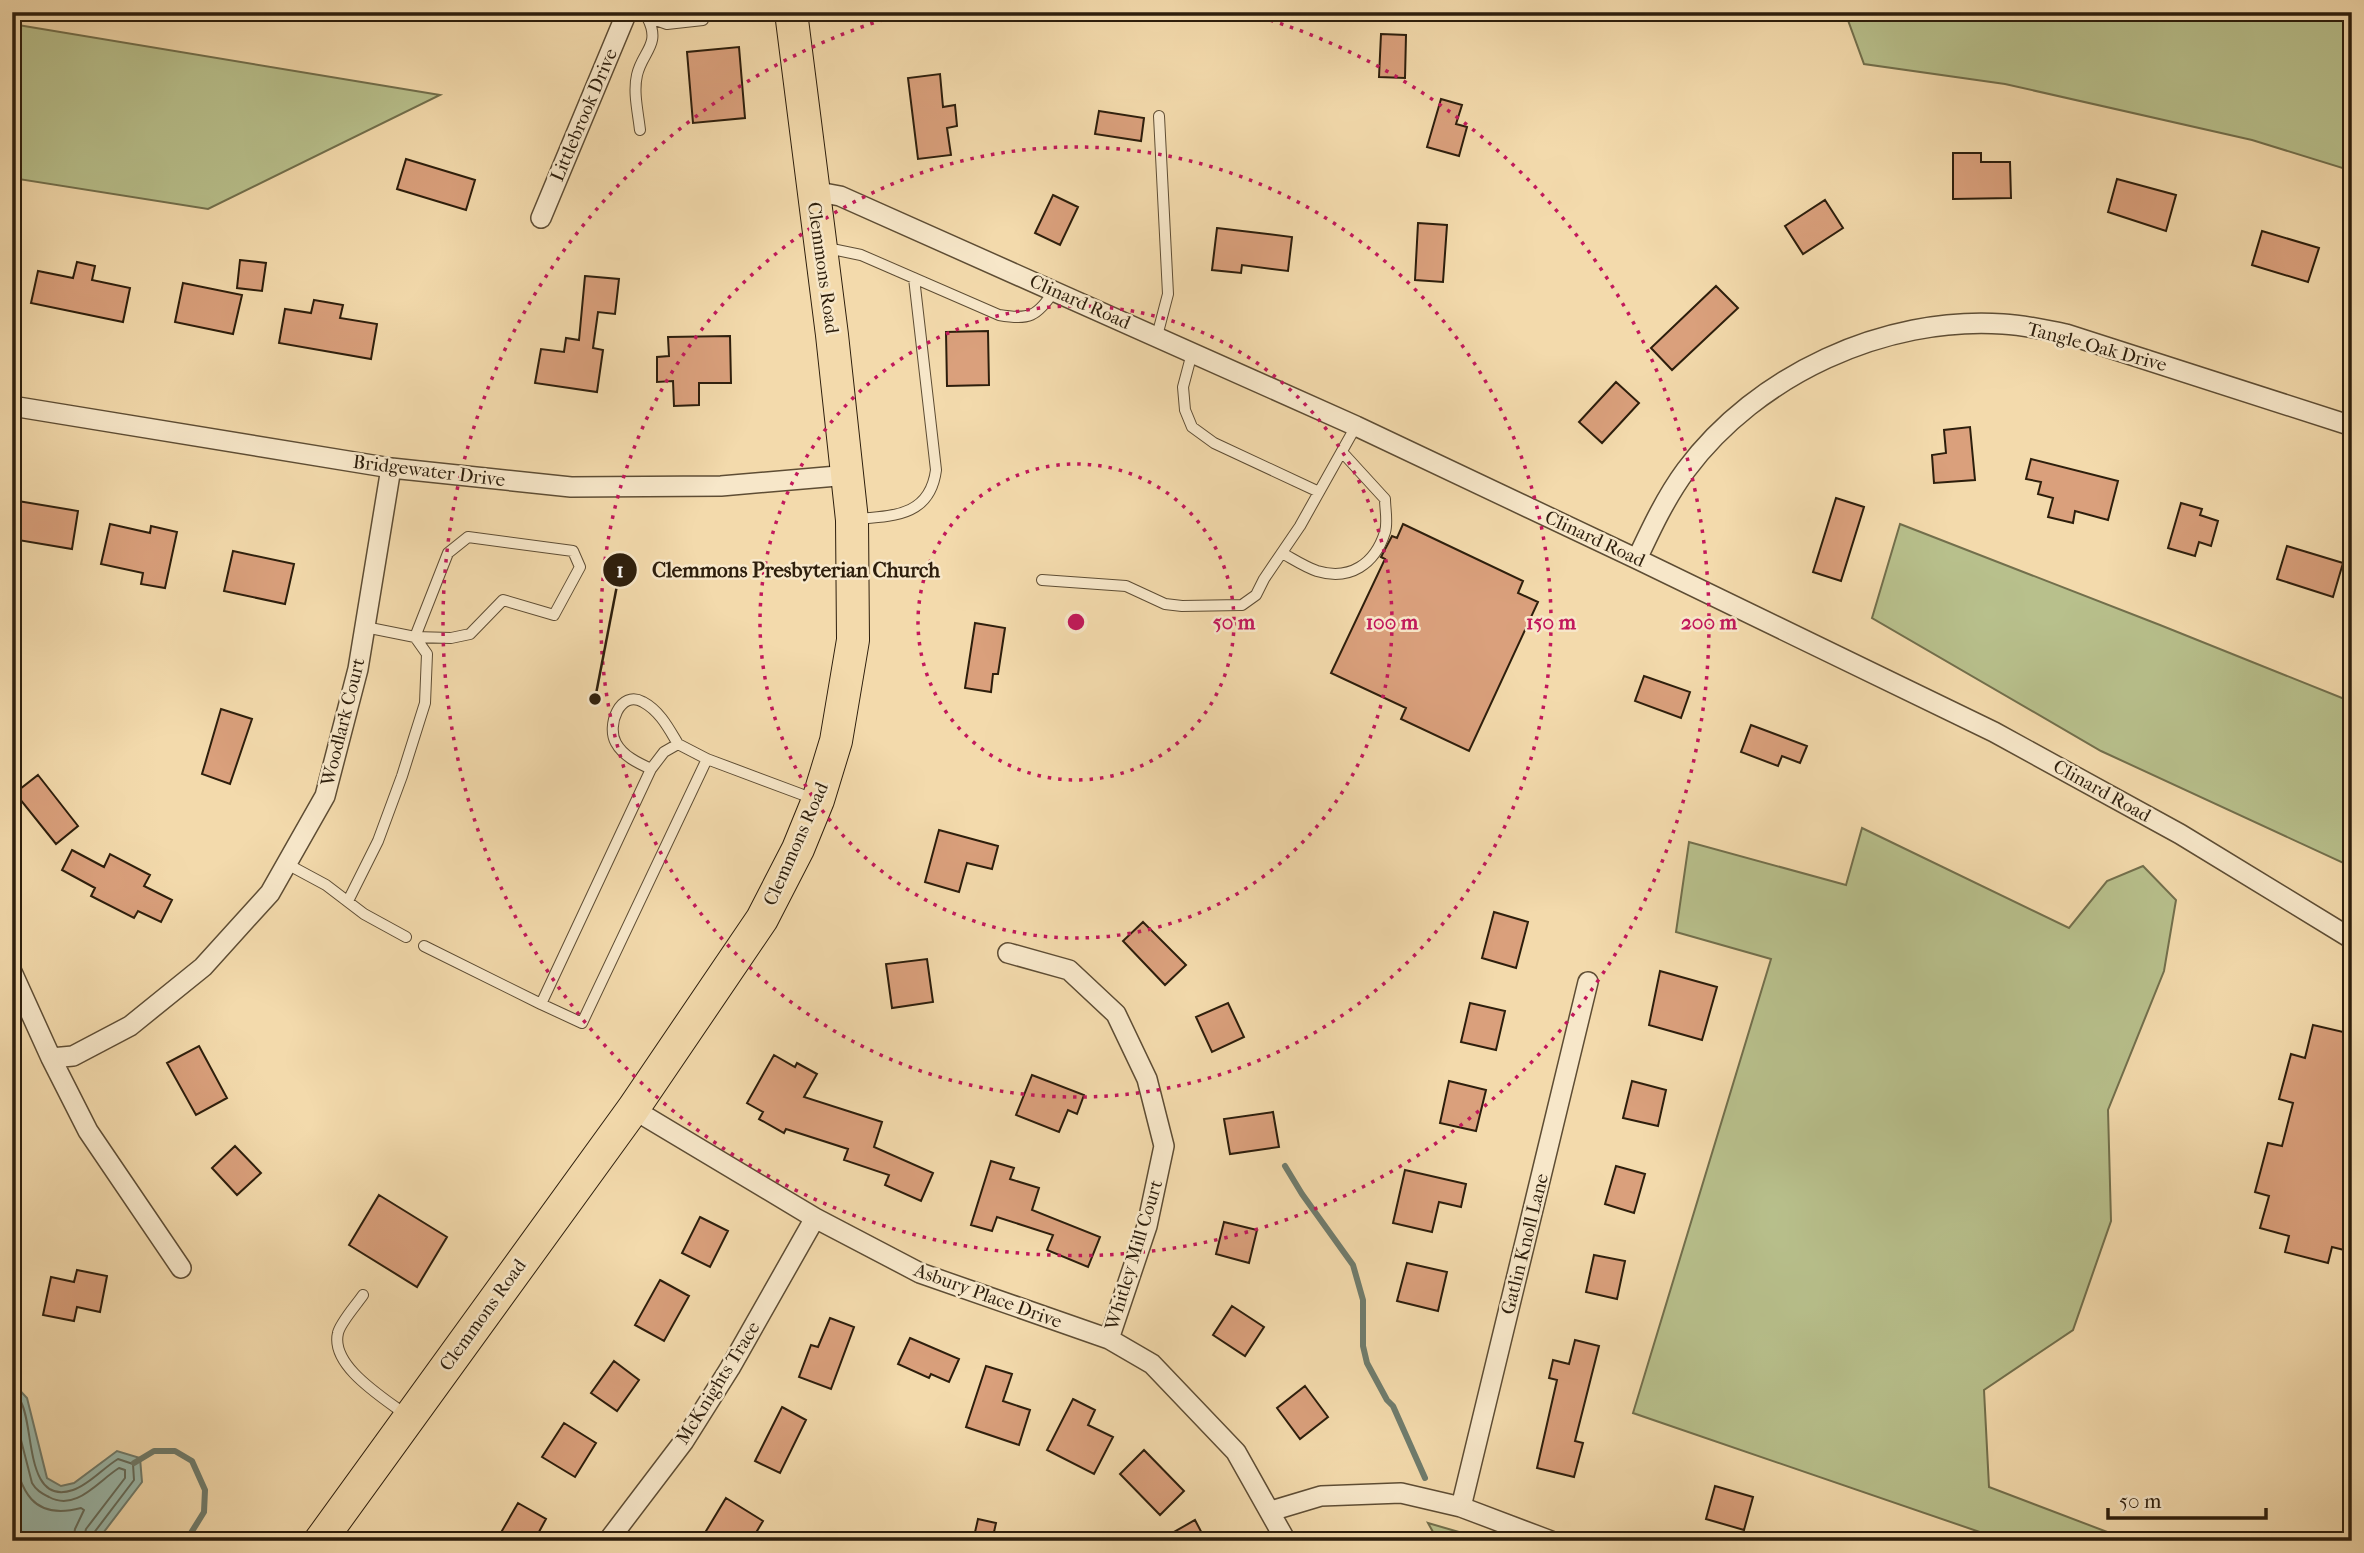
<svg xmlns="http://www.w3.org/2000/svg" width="2364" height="1553" font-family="'IM FELL French Canon',serif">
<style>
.green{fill:#b8c08c;stroke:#726f4c;stroke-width:2}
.water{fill:#9bbaad;stroke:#6f7c6d;stroke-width:2}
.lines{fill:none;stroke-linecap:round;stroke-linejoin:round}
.shore{stroke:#646c5c;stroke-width:2}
.stream{stroke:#6f7c6d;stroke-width:6}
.building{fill:#daa07c;stroke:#2d1e0c;stroke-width:2}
.lane-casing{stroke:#5e4d34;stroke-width:12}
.street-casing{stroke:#5e4d34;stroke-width:22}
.primary-casing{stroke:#2d1e0c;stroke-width:34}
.lane{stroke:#f7e7c9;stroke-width:10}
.street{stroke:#f7e7c9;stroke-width:19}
.primary{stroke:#f3daac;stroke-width:32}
.ring{fill:none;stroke:#c2185b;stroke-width:3.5;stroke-dasharray:3.5 7}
.labels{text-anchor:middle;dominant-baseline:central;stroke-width:5;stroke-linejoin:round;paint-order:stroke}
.street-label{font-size:19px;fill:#2d1e0c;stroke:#f7e7c9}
.centre{fill:#c2185b;stroke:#f7e7c9;stroke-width:3.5}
.ring-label{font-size:21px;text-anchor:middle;font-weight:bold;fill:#c2185b;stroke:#f7e7c9;stroke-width:5;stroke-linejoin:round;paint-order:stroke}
.leader{fill:none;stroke:#2d1e0c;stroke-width:2.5}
.callout-dot{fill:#2d1e0c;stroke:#f7e7c9;stroke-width:2.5}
.mark-label{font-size:21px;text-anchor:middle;font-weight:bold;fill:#fff}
.callout-label{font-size:21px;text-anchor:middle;font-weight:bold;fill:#2d1e0c;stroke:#f7e7c9;stroke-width:5;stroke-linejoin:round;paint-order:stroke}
</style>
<rect width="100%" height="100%" fill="#f3daac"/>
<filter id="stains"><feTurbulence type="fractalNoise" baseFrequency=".00286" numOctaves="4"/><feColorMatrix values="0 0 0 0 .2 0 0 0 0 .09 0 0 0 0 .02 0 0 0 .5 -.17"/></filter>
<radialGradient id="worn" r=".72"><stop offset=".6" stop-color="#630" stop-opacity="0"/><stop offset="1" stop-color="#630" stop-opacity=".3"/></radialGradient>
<!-- green -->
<path class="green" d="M1845,12H2352V171L2252,140L2005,84L1864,64Z
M12,24L440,95L208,209L12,178Z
M1900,524L2160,625L2352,702V867L2101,751L1872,618Z
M1862,828L2069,928L2107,881L2143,866L2176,900L2164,971L2108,1110L2111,1221L2073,1330L1984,1390L1989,1487L2131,1541H2006L1633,1413L1771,959L1676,932L1689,842L1846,885Z
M1428,1523L1490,1541H1438Z"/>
<!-- water -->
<path class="water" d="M12,1382L27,1398L47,1478L61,1486L74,1483L117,1451L140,1458L142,1482L97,1541H12Z"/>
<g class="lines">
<!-- shore -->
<path class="shore" d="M12,1392C15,1395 18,1397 20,1400C35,1424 24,1507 73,1490C89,1485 103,1468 118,1459L133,1464L134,1480L93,1534L92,1541
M12,1405L32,1483C36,1490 41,1493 49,1497C76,1512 98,1481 119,1468L125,1470V1478L86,1529L83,1541
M12,1450C21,1491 32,1521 81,1508L84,1510L75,1529L73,1541"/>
<!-- stream -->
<path class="stream" d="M1285,1166L1302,1194L1353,1265L1363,1300V1346L1367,1363L1387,1400L1393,1406L1425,1478
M134,1463L154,1451H175L192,1461L205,1490L204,1512L186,1541"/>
</g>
<!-- building -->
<path class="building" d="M1381,34L1406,35L1405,78L1379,77Z
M739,47L745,118L693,123L687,52Z
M940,74L943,107L955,105L957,126L947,128L951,155L918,159L908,78Z
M1441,99L1462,105L1456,124L1467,127L1459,156L1427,147Z
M1099,111L1144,118L1141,141L1095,134Z
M1953,153H1981V162H2010L2011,198L1953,199Z
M406,159L475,180L466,210L397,189Z
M2117,179L2176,195L2166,231L2108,212Z
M1053,195L1078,207L1060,245L1035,233Z
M1825,200L1843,228L1803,254L1785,226Z
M1418,223L1447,225L1443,282L1415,280Z
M1217,228L1292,237L1288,271L1242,265L1241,273L1212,270Z
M2262,231L2319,248L2308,282L2252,265Z
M240,260L266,263L262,291L237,288Z
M77,262L95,266L92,280L130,288L123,322L31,303L38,271L73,278Z
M585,276L619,279L615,314L598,312L593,348L603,350L597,392L535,383L541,349L564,352L566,338L579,340Z
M183,283L242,295L233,334L175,322Z
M1716,286L1738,308L1672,370L1651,348Z
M314,300L343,305L340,318L377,324L371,359L279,343L285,309L311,313Z
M988,331L989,385L947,386L946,332Z
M730,336L731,383H699V405L674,406L673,381L657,382V357L669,356L668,337Z
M1616,382L1639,403L1602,443L1579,422Z
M1970,427L1975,480L1934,483L1932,455L1946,453L1944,430Z
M2031,459L2118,481L2108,520L2075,511L2073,523L2048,517L2053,498L2038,494L2041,482L2026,479Z
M1836,498L1864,507L1841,581L1813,572Z
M12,500L78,511L72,549L12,539Z
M2181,503L2202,509L2200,515L2218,521L2211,546L2199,542L2195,556L2168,548Z
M110,524L150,533L151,526L177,532L165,588L141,584L143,573L101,564Z
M1403,524L1523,581L1518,593L1538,602L1469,751L1401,719L1406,708L1331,673L1385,559L1381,557L1392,536L1397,538Z
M2287,546L2343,563L2333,597L2277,579Z
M233,551L294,564L285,604L224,591Z
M975,623L1005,628L998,674H993L991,692L965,688Z
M1644,676L1690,692L1681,718L1635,701Z
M221,709L252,719L230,784L202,774Z
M1751,725L1807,746L1800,763L1782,756L1778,766L1741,752Z
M38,775L78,826L56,844L15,793Z
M939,830L998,846L992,869L967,863L959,892L925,882Z
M72,850L104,867L110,854L150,875L144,886L172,900L161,922L138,911L134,918L91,896L95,888L62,870Z
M1494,912L1528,922L1516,968L1482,958Z
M1143,922L1186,965L1165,985L1123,941Z
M927,959L933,1002L892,1008L886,964Z
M1660,971L1717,987L1702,1040L1649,1025Z
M1228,1003L1244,1037L1212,1052L1196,1017Z
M1470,1003L1505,1011L1496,1050L1461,1042Z
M2313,1025L2352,1034V1252L2332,1247L2328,1263L2285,1252L2289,1236L2260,1228L2269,1196L2255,1192L2268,1143L2282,1146L2293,1103L2279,1099L2291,1054L2305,1058Z
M199,1046L227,1098L196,1115L167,1063Z
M774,1055L795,1067L797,1063L817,1074L804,1097L882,1122L874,1147L933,1173L921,1201L885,1185L889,1175L844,1160L848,1149L786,1129L784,1133L759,1119L763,1112L747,1103Z
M1032,1075L1084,1095L1077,1114L1068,1110L1059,1132L1016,1115Z
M1449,1081L1486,1090L1476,1131L1440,1123Z
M1632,1081L1666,1090L1658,1126L1623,1118Z
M1273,1112L1279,1147L1230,1154L1224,1119Z
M235,1146L261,1173L237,1195L212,1168Z
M991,1161L1014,1168L1010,1179L1039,1188L1032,1210L1100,1237L1088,1267L1047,1250L1053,1235L997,1217L992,1231L971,1225Z
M1616,1166L1645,1174L1634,1213L1605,1204Z
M1405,1170L1466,1184L1461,1207L1439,1202L1432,1232L1393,1223Z
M379,1195L447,1237L417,1287L349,1245Z
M700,1217L728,1231L710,1267L682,1253Z
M1224,1222L1257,1230L1249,1263L1216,1254Z
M1594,1255L1625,1261L1617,1299L1586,1292Z
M1407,1263L1447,1272L1438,1311L1397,1301Z
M77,1270L107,1276L100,1312L77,1307L74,1321L43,1315L51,1277L74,1282Z
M660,1280L689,1296L664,1341L635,1325Z
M1232,1306L1264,1327L1245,1356L1213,1335Z
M830,1318L854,1327L831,1389L799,1377L811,1345L818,1347Z
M910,1338L959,1359L949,1382L931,1374L929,1378L898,1364Z
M1575,1340L1599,1346L1575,1441L1583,1443L1574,1477L1537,1468L1557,1380L1549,1378L1553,1360L1569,1364Z
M614,1361L639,1380L617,1411L591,1393Z
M986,1366L1012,1374L1003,1401L1030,1410L1019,1445L966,1427Z
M1305,1386L1328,1417L1300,1439L1277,1408Z
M1073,1399L1095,1410L1088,1425L1113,1437L1094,1474L1047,1450Z
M782,1407L806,1420L780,1473L755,1461Z
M564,1423L596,1443L575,1477L542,1457Z
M1144,1450L1184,1491L1160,1515L1120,1474Z
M1715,1486L1753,1497L1744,1530L1706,1519Z
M726,1498L763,1521L751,1541H700Z
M518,1503L546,1519L534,1541H508L499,1536Z
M978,1519L996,1523L992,1541H973Z
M1195,1520L1206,1541H1158Z"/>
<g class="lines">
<defs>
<path id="lane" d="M633,12L667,24L703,20
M640,130C638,112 633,92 637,75C642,52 661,45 648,19
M827,248L861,255L999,315C1029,320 1037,317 1054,291
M1157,336L1168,294L1159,116
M1192,353L1183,387L1185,410L1192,427L1214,443L1319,492
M856,519C894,516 930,516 936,470L914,278
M468,537L573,551L580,567L554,615L503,600L470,634L451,638L415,637L448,553Z
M1282,553C1293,559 1305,567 1317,571C1350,581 1375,564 1385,532C1388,522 1385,509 1385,499L1342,452
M1042,580L1126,586L1165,604L1182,606L1242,605L1256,595L1264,579L1300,526L1356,426
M651,769C638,763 623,756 616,743C606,726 620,689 643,702C660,711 669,729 678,744
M287,864L326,885L364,914L406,937
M348,901L378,841L402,776L425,703L427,654L415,637L365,627
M424,946L541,1004L651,769L664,752L678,744L707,759L814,799
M541,1004L582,1023L707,759
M363,1295C357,1304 340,1323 338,1333C330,1366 384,1398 406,1415"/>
<path id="street" d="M813,191L840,196L1356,426L1637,559L1994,732L2180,834L2352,939
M541,218L627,12
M12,406L391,468L571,487L721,486L849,475
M1637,559C1651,529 1666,497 1686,470C1757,375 1884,316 2003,324C2025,325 2045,330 2066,334L2352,426
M1008,953L1069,970L1116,1014L1147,1079L1164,1146L1147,1226L1109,1339
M12,972L51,1058L88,1131L181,1268
M51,1058L73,1056L130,1026L203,967L270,893L325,796L358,669L391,468
M633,1109L815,1218L920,1273L1109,1339L1152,1364L1236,1452L1286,1541
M1461,1507L1588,982
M1271,1511L1321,1496L1401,1493L1461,1507L1551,1541
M608,1541L684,1441L730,1368L815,1218"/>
<path id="primary" d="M320,1541L633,1109L762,919L798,849L818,800L836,741L853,640L852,520L832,335L791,12"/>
</defs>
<!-- lane casing -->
<use href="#lane" class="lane-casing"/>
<!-- street casing -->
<use href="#street" class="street-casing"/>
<!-- primary casing -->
<use href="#primary" class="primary-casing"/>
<!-- lane -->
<use href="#lane" class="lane"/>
<!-- street -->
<use href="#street" class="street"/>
<!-- primary -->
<use href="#primary" class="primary"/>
</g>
<!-- distance rings -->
<g class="ring">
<circle cx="1076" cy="622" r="158"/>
<circle cx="1076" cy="622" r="316"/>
<circle cx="1076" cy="622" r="475"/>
<path d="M1250 14A633 633 0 1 1 902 14"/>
</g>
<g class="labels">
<!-- street labels -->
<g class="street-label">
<text transform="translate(584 115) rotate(-67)">Littlebrook Drive</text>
<text transform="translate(823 268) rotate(82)">Clemmons Road</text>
<text transform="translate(1080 302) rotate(24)">Clinard Road</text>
<text transform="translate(2097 347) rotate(15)">Tangle Oak Drive</text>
<text transform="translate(429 471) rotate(7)">Bridgewater Drive</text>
<text transform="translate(1595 539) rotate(25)">Clinard Road</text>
<text transform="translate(343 722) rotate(-76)">Woodlark Court</text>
<text transform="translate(2102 791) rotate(29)">Clinard Road</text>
<text transform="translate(796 844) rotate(-66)">Clemmons Road</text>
<text transform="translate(1525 1244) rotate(-76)">Gatlin Knoll Lane</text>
<text transform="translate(1134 1255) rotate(-73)">Whitley Mill Court</text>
<text transform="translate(988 1296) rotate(20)">Asbury Place Drive</text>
<text transform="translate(483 1315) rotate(-54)">Clemmons Road</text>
<text transform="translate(718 1383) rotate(-58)">McKnights Trace</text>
</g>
</g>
<circle cx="1076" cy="622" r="10" class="centre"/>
<g class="ring-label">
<text x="1234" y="629">50 m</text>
<text x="1392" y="629">100 m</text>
<text x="1551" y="629">150 m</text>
<text x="1709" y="629">200 m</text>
</g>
<!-- callouts -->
<path class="leader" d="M595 699L620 570"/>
<g class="callout-dot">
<circle cx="595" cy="699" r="7"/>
<circle cx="620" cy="570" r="18"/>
</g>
<g class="mark-label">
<text x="620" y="577">1</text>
</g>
<g class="callout-label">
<text x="796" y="577">Clemmons Presbyterian Church</text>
</g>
<!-- margin -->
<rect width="2364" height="1553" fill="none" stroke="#f3daac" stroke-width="42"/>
<rect x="14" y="14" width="2336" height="1525" fill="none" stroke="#2d1e0c" stroke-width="3.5"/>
<rect x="21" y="21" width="2322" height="1511" fill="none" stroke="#2d1e0c" stroke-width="2"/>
<!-- scale -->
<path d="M2108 1508v10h158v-10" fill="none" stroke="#2d1e0c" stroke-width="3.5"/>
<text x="2119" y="1508" font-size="21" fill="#2d1e0c" stroke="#f7e7c9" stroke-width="5" paint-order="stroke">50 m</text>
<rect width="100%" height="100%" filter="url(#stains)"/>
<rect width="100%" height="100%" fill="url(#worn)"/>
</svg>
